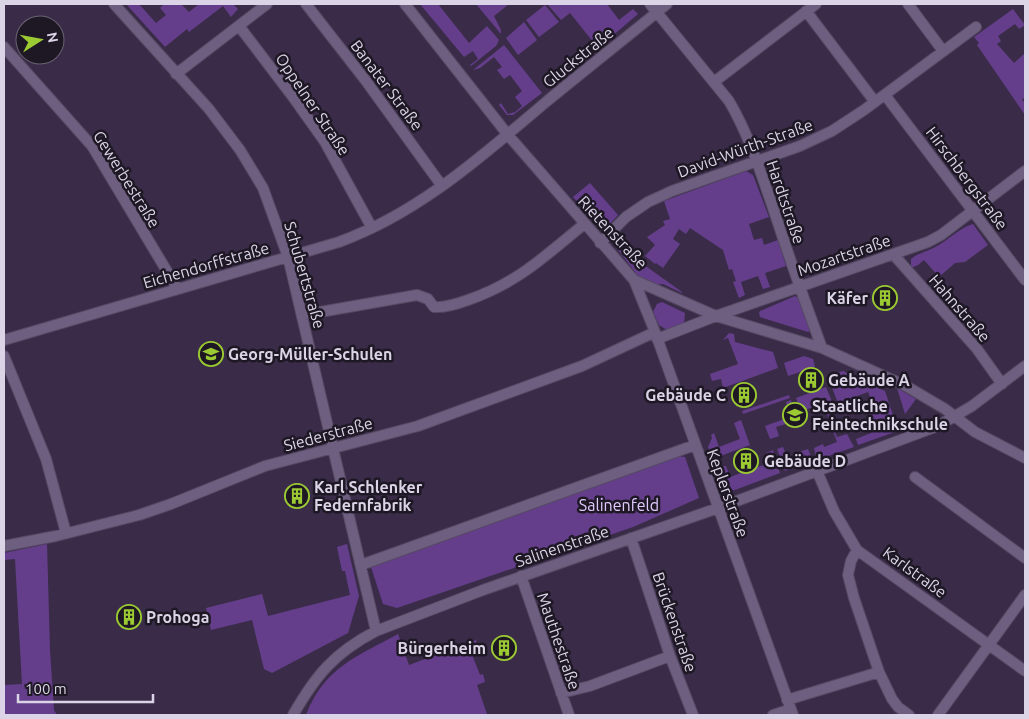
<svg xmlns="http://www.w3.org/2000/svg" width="1029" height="719" font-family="Ubuntu,sans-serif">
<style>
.green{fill:#653e8b}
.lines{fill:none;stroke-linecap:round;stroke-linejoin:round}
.minor-casing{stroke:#554962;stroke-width:12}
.minor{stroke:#6e5f80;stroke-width:10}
.labels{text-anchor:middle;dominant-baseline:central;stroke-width:5;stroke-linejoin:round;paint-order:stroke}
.street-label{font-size:16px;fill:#dbd3e6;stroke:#1e1825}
.poi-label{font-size:16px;font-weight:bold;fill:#dbd3e6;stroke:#1e1825;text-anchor:start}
.park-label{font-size:16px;fill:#e1cafd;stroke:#1e1825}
</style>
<rect width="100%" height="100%" fill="#3a2c49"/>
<!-- green -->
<path class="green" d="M126,4H139L156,23L166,15L160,8L164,4H181L189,12L199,4H233L238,9L231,17L223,6L189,32L187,29L165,47Z
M420,4H438L469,43L487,26L499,40L496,46L471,66L470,65L478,59L473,51L464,57Z
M476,4H509L494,16L501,30V34Z
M547,4H607L619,20L633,9L638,14L598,48L570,13L561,20Z
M545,5L559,22L539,37L526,20Z
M1013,9L1025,25L1019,29L1015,24L998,36L1001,41L997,44L1014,63L1025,53V98L1022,99L1025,104V115L977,45L979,43L974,37Z
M524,22L537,40L518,55L506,38Z
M504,45L542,93L513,115H507L499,105L501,103L508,114L515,112L522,106L515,97L522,91L510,75L504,79L497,70L502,67L494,57L480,68L473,70Z
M746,171L753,175L769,217L749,224L754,240L762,238L764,245L778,240L786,266L765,273L770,287L763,289L758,276L741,282L745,295L739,298L733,282L736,281L732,269L729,270L723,250L690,228L686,234L679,229L673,239L680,244L663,268L656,263L655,264L645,256L655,245L647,237L665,225L663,221L670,219L664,201Z
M590,183L618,215L608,226L597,223L573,197Z
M973,224L988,245L965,262L955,263L939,277L924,260L918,265L911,268V259C917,254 922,253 929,250C945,244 958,228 973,224Z
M615,246L619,247L682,292V293L663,284L653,285L642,281Z
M795,296L799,298L810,331L808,332L760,317L759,313L760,311Z
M662,302L685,313L684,324L667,330L659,325L653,312L657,304Z
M729,333L734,334L735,342L773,352L778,368L723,388L721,379L712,381L710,374L738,364L728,338L723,340Z
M804,356L813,359L815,367L788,376L784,363Z
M843,371L885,391L897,427L895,432L858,445L856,439L876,431L869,413L875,410L868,392L838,403L831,385L832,384L831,381L837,380L836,373Z
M826,387L833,404L826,407L837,437L847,434L854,447L817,460L814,448L823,444L824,447L837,442L825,408L813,412L811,408L801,411L796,398Z
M897,388L916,399L905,414Z
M789,395L790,398L743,414L742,411Z
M791,400L798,420L776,427L779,436L770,439L765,426L790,417L786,402Z
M741,420L750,445L723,455V456L720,458L722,466H726L730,477L769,463L766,453L773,450L780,473L735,490L728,491L723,487L708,447L712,438L711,435L714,433L719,447L740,439L734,423Z
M783,447L788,459L800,455L799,452L808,449L813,461L785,471L777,449Z
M678,456L685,457L699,498L633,527L397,608L383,604L371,567Z
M47,544L50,650L54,710L57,715H4V685L22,684L15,559L4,560V553Z
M347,544L359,596L348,633L272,673L264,669L252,620L211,630L206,608L262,594L268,616L350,595L345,571H342L337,547Z
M398,634L409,665L476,640L479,649L471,652L480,675L483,674L485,682L477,685L487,714L306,715C324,668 356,657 398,634Z"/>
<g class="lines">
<defs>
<path id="minor" d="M114,4L209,109L240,150L263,188L288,257L376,631
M306,4L366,81L442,186
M405,4L508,135L634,280L716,316L822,348L906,386L945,409L975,432L1025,458
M650,4L729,101C749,135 761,173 774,211C789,257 805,302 822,348
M908,4L943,51
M806,11L875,102
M239,26L293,97L325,142L372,228
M4,47L92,146L177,288
M176,74L267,4
M714,82L816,4
M885,95L1025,280
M600,243L626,217L648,202L672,191L800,146L832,131L864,110L976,27
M893,254L977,349L1002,384
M634,280L655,332L793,715
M303,315L417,295L428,299L434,307C445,308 457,304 468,300C517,283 544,257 583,225
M657,339L716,316L928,242L941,235L1025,171
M4,340L339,242C419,213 482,156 546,102C586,69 627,37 667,4
M4,356L46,459L66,533
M817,471L834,511L857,550L1025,671
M915,477L1025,558
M631,538L670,656L693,715
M4,546L56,536L139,515L171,504L265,466L418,426L582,366L655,332
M857,550L851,561L848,575L854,598L879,672L892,699L898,707L909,715
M361,565L695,445
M521,576L569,715
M561,693L590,686L670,656
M787,700L879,672
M293,715C316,675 334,653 376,631L483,590L718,508L938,426L972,406L1025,366
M773,715L791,709
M938,715L1025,595"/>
</defs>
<!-- minor casing -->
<use href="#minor" class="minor-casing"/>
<!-- minor -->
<use href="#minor" class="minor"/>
</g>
<!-- icons -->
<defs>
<symbol id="building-ring" viewBox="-11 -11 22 22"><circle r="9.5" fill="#1e1825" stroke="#9cca32" stroke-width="1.5"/><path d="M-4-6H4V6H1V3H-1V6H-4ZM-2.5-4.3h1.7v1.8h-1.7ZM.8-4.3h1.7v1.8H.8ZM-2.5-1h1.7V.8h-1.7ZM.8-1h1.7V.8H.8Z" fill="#9cca32"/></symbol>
<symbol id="school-ring" viewBox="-11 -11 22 22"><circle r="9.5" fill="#1e1825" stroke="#9cca32" stroke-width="1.5"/><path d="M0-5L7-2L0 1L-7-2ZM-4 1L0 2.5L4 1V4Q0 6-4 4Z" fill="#9cca32"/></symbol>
<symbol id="university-ring" viewBox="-11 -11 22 22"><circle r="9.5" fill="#1e1825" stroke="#9cca32" stroke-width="1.5"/><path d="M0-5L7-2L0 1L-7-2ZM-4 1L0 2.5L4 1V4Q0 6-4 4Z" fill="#9cca32"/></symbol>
</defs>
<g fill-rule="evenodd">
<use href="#building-ring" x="871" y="284" width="28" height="28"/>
<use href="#school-ring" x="197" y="340" width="28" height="28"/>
<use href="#building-ring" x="797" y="366" width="28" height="28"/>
<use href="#building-ring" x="730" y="381" width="28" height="28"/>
<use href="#university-ring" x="781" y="401" width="28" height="28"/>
<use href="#building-ring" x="732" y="447" width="28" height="28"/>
<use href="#building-ring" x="283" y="482" width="28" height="28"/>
<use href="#building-ring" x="115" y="603" width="28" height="28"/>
<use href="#building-ring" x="490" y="634" width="28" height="28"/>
</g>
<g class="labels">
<!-- street labels -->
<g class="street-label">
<text transform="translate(578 57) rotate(-39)">Gluckstraße</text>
<text transform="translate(387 85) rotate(53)">Banater Straße</text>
<text transform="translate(313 104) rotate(56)">Oppelner Straße</text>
<text transform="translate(745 148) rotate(-20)">David-Würth-Straße</text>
<text transform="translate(967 178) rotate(53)">Hirschbergstraße</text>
<text transform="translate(127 179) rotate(58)">Gewerbestraße</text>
<text transform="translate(786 202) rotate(71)">Hardtstraße</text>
<text transform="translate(613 232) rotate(47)">Rietenstraße</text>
<text transform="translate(844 255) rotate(-19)">Mozartstraße</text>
<text transform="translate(206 265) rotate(-16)">Eichendorffstraße</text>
<text transform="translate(305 275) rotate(74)">Schubertstraße</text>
<text transform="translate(960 308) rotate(49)">Hahnstraße</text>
<text transform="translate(328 434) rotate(-15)">Siederstraße</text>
<text transform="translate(728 493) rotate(70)">Keplerstraße</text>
<text transform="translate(562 546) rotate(-19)">Salinenstraße</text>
<text transform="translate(915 572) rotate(36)">Karlstraße</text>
<text transform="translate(675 622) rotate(71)">Brückenstraße</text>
<text transform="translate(559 641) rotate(71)">Mauthestraße</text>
</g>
<!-- poi labels -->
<g class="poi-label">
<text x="868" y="298" text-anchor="end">Käfer</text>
<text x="228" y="354">Georg-Müller-Schulen</text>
<text x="828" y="380">Gebäude A</text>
<text x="726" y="395" text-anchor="end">Gebäude C</text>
<text x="812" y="406">Staatliche<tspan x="812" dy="18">Feintechnikschule</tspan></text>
<text x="764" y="461">Gebäude D</text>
<text x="314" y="487">Karl Schlenker<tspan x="314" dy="18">Federnfabrik</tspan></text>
<text x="146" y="617">Prohoga</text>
<text x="486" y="648" text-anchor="end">Bürgerheim</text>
</g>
<!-- park labels -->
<g class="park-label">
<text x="619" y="505">Salinenfeld</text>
</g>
</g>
<!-- border -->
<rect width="1029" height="719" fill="none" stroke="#dbd3e6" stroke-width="10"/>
<!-- north arrow -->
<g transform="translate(40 40) rotate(79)"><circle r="24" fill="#1e1825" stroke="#6a6372"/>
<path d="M0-4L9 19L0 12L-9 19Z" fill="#9cca32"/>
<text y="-8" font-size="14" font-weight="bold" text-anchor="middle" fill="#dbd3e6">N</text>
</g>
<!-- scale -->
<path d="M18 694v8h135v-8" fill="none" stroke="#dbd3e6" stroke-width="2.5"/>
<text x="25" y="694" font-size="15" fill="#dbd3e6" stroke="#1e1825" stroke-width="4" paint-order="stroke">100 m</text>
</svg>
